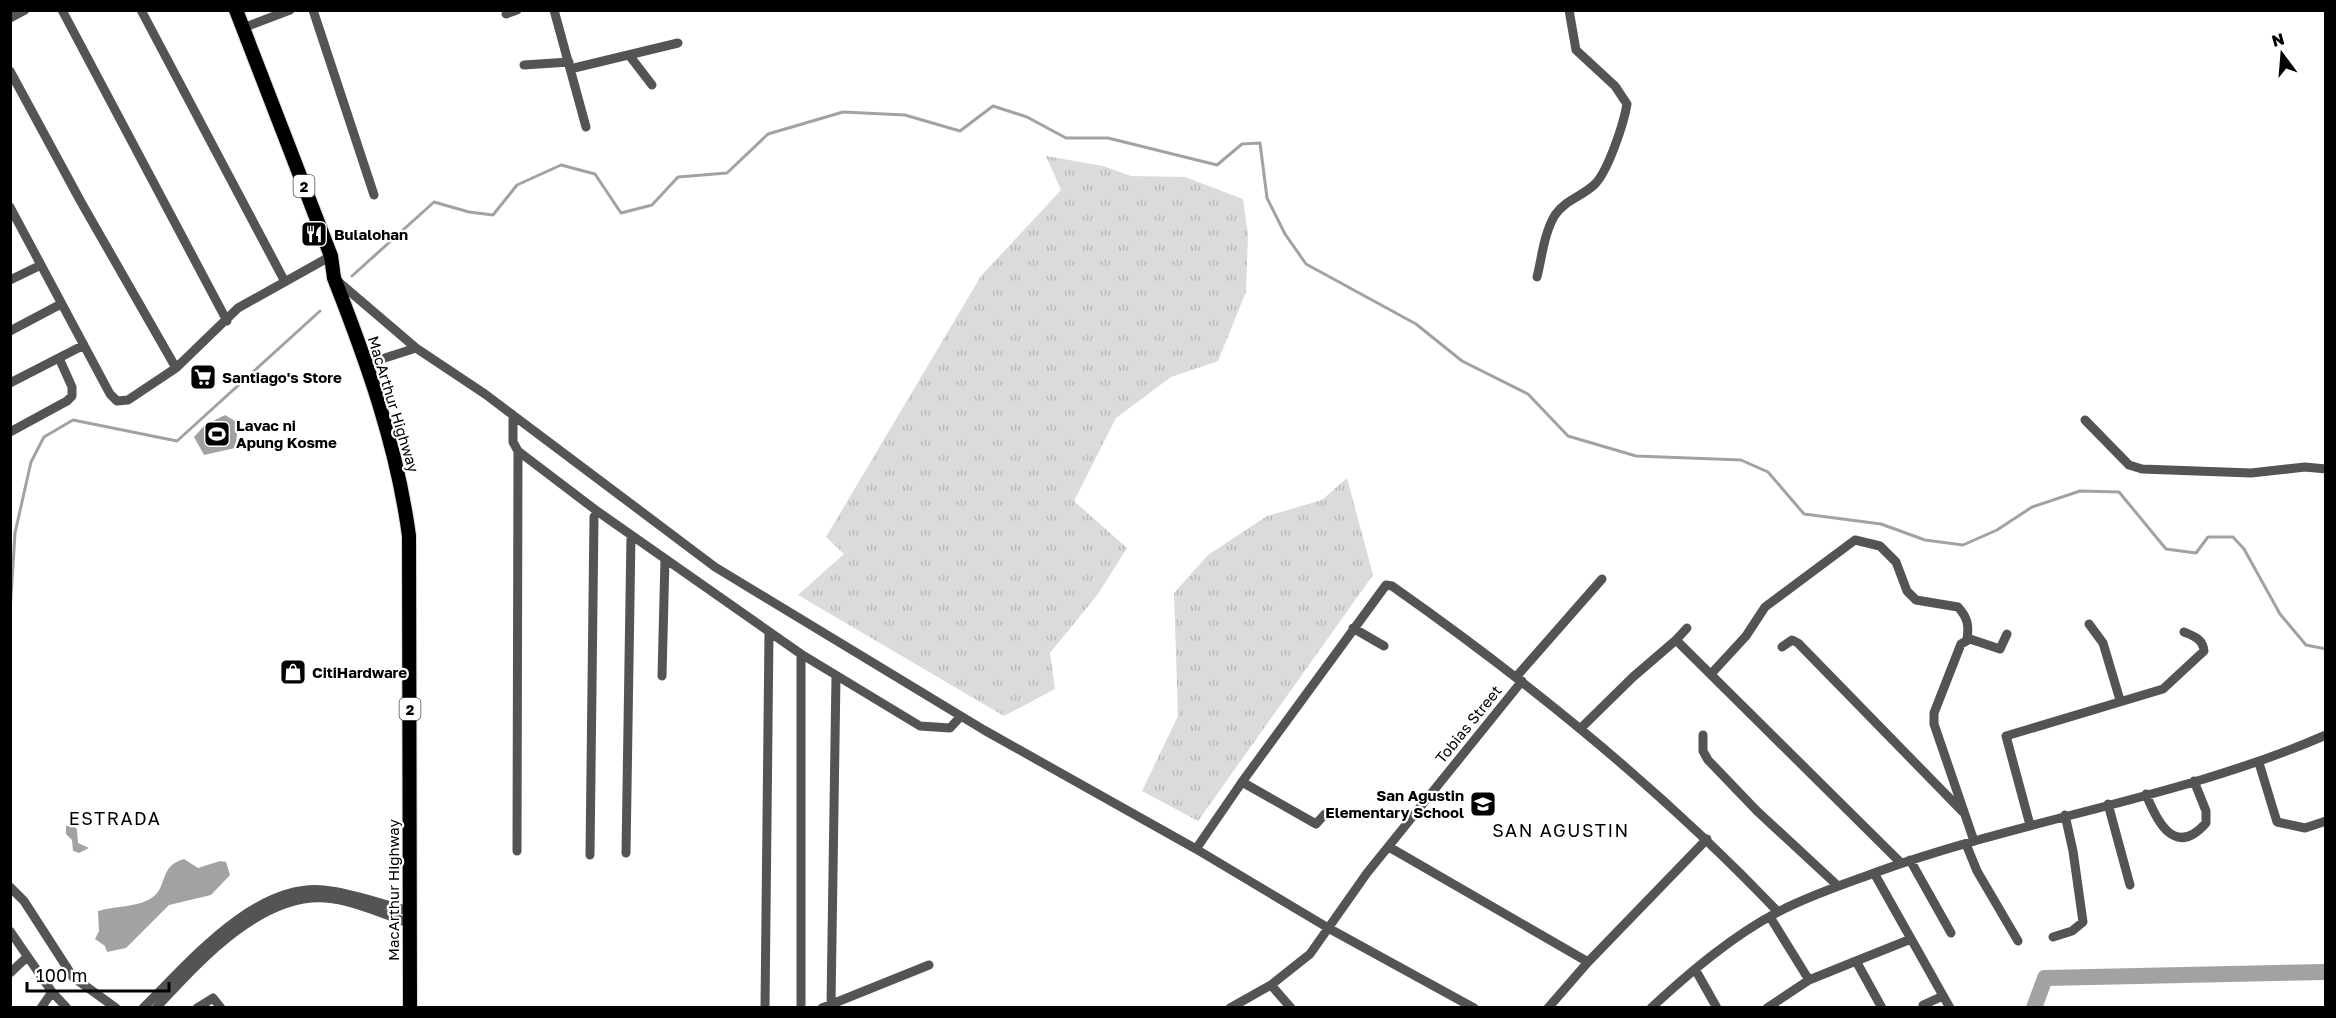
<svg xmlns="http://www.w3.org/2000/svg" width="2336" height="1018" font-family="'Golos Text',sans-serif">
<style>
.grass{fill:url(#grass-tufts)}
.water{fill:#a2a2a2}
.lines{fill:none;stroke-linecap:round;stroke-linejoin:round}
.stream{stroke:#a2a2a2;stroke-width:3}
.river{stroke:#a2a2a2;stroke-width:16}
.highway-casing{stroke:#dbdbdb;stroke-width:16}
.minor{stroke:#545454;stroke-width:9}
.highway{stroke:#000;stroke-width:14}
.labels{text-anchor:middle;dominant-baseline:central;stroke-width:4.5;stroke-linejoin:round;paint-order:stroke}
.shield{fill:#fff;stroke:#4c4c4c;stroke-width:1.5}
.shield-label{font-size:14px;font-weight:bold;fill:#000}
.poi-label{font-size:15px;font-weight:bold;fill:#000;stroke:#fff;text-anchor:start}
.street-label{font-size:15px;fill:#000;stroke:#fff}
.quarter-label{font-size:18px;letter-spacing:1.5px;fill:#000;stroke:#fff}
</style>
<defs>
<pattern id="grass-tufts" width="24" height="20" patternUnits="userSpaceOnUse" patternTransform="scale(1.5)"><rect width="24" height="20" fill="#dbdbdb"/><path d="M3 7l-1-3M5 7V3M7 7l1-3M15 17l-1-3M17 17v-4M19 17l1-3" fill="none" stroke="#bababa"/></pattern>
</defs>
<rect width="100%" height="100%" fill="#fff"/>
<!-- grass -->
<path class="grass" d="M1046,156L1103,166L1131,176L1185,177L1243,199L1248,234L1246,292L1218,361L1171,377L1116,418L1074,501L1127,548L1098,594L1050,653L1055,689L1004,716L798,595L844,554L826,537L981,276L1061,190Z
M1347,478L1373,575L1198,821L1142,791L1178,716L1174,593L1208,555L1267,516L1322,500Z"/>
<!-- water -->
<path class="water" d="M225,415L235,421L237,435L235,448L204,455L194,437L205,425Z
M66,826H73L77,829L78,843L89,848L79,853L73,851L72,840L66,834Z
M184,859L198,868L220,861L226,862L230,875L211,895L169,905L126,948L107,952L105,946L95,939L99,931L98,911C115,906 140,907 153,897C168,885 159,866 184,859Z"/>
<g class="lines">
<!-- stream -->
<path class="stream" d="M352,276L434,202L469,212L493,215L517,185L561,165L595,174L621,213L652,205L678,177L727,173L768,134L843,112L905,115L960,131L993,106L1027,117L1066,138H1108L1217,165L1242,144L1260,143L1267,198L1285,234L1306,264L1416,324L1462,361L1528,394L1568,436L1636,456L1741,460L1768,472L1804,514L1881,524L1925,540L1963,545L1997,530L2032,507L2080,491L2119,492L2166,549L2196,553L2208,537H2233L2244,549L2280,614L2306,645L2326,649
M10,613L15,533L31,462L44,437L73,420L177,441L320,311"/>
<!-- river -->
<path class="river" d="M2034,1008L2045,978L2326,972"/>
<defs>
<path id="highway" d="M236,10L331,256L334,278C367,362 397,446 409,536L410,1008"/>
</defs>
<!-- highway casing -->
<use href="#highway" class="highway-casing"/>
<!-- minor -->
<path class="minor" d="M62,10L227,321
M141,10L284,280
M313,10L374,195
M554,10L586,127
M506,14L517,10
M10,18L25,10
M243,28L290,10
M629,55L652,85
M524,65L569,62
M570,69L678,43
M10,71L81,202L176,368
M10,207L110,394L117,401L128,400L176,368L238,308L331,256
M1537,277C1542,257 1544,233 1555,215C1565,200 1583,196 1595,184C1608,171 1624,123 1627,104L1615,86L1576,50L1569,10
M334,278L416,348L485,394L715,567L984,730L1196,849L1330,929L1474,1008
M10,280L41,265
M10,331L61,304
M366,364L416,348
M10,383L84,345
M513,415V442L518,451L597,511L801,654L920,726L950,728L961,716
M2085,420L2129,465L2142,469L2251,473L2305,467L2326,469
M10,432L67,401L72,396V387L59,358
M2089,624L2103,643L2120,700
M1353,628L1384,646
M1676,640L1687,628
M1782,647L1792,640L1798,643L1963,812
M801,654V1008
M1711,674L1746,636L1765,607L1855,540L1880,546L1896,562L1907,591L1916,600L1958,607C1968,618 1969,626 1967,639
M662,676L665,559
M1516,677L1602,579
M1580,729L1633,677L1676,640L1901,863
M1703,735V751L1708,760L1757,811L1838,886
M2259,763L2277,822L2305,828L2326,821
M1242,782L1316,824L1325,814
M2146,794C2157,822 2175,858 2206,823V811L2194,781
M2108,804L2130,885
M2030,825L2006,736L2163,689L2204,651C2203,639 2194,636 2184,632
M1974,841L1934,724V713L1961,644L1970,639L2000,649L2007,634
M1966,844L1977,871L2018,941
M1389,847L1588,962
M1196,849L1242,782L1386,585L1392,586C1530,683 1662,790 1778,912
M517,851L518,451
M626,853L631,535
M590,855L594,517L597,511
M1910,860L1951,933
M1874,873L1950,1008
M10,887L24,901L73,977L116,1008
M1770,917L1809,980
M10,931L52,992L67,1008
M2053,937L2072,931L2083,922L2073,851L2065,815
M1856,961L1911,939
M1695,969L1717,1008
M10,973L27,957
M1271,985L1291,1008
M831,1004L836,676
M1923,1005L1943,996
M41,1008L52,992
M143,1008C188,964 254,883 324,890C353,893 381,904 409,911
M156,1008C198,963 259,894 325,898C353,900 383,914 409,923
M197,1008L213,998L221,1008
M765,1008L769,632
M822,1008L929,965
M1230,1008L1271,985L1310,954L1367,873L1522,681
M1548,1008L1588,962L1707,839
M1651,1008C1689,973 1732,936 1778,912C1808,896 1842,885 1874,873C2022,819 2181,798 2326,735
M1767,1008L1809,980L1856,961L1882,1008"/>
<!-- highway -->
<use href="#highway" class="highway"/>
</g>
<!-- icons -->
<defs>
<symbol id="restaurant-square" viewBox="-11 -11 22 22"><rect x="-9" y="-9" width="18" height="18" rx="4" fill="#000" stroke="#fff"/><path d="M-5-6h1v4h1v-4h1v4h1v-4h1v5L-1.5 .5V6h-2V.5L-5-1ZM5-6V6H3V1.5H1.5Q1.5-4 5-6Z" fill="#fff"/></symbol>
<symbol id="supermarket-square" viewBox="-11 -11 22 22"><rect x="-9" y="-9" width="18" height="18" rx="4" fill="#000" stroke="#fff"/><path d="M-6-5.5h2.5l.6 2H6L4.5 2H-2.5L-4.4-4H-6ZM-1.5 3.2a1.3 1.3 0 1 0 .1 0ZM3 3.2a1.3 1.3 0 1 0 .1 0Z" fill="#fff"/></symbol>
<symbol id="stadium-square" viewBox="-11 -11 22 22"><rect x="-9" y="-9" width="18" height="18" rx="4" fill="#000" stroke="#fff"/><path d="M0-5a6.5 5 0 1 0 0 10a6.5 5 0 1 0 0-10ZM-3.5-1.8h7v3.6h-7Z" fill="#fff"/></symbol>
<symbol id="shop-square" viewBox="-11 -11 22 22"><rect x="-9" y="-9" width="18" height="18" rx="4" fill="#000" stroke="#fff"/><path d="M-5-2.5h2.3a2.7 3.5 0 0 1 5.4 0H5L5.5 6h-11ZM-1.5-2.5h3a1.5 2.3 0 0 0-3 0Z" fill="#fff"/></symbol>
<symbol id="school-square" viewBox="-11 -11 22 22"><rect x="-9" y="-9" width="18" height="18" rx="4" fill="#000" stroke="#fff"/><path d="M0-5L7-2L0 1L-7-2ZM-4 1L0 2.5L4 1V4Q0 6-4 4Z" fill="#fff"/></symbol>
</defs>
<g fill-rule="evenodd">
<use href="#restaurant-square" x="299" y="219" width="30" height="30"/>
<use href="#supermarket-square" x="188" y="362" width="30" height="30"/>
<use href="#stadium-square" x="202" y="419" width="30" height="30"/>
<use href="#shop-square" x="278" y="657" width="30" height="30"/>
<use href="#school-square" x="1468" y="789" width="30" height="30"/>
</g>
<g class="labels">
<!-- shield labels -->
<g class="shield">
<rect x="293.5" y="175" width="21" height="22" rx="4.5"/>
<rect x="399.5" y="698" width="21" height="22" rx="4.5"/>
</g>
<g class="shield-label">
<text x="304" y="186">2</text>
<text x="410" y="709">2</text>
</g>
<!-- poi labels -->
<g class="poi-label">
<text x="334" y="234">Bulalohan</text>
<text x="222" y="377">Santiago's Store</text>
<text x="236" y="425">Lavac ni<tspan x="236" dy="17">Apung Kosme</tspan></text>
<text x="312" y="672">CitiHardware</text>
<text x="1464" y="795" text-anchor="end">San Agustin<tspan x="1464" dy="17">Elementary School</tspan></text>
</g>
<!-- street labels -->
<g class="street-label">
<text transform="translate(394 404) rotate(73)">MacArthur Highway</text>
<text transform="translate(1468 724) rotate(-51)">Tobias Street</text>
<text transform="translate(393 890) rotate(-90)">MacArthur Highway</text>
</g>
<!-- quarter labels -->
<g class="quarter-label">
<text x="115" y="818">ESTRADA</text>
<text x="1561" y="830">SAN AGUSTIN</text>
</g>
</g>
<!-- border -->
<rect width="2336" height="1018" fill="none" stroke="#000000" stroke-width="24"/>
<!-- north arrow -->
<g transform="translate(2282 54) rotate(344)" stroke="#ffffff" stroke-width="4.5" paint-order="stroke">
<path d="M0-4.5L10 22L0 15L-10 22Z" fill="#000000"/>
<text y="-9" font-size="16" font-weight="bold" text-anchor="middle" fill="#000000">N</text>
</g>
<!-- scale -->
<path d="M27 982v9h142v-9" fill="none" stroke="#000000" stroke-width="3"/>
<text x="36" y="982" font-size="18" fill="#000000" stroke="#ffffff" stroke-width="4.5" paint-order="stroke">100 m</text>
</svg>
